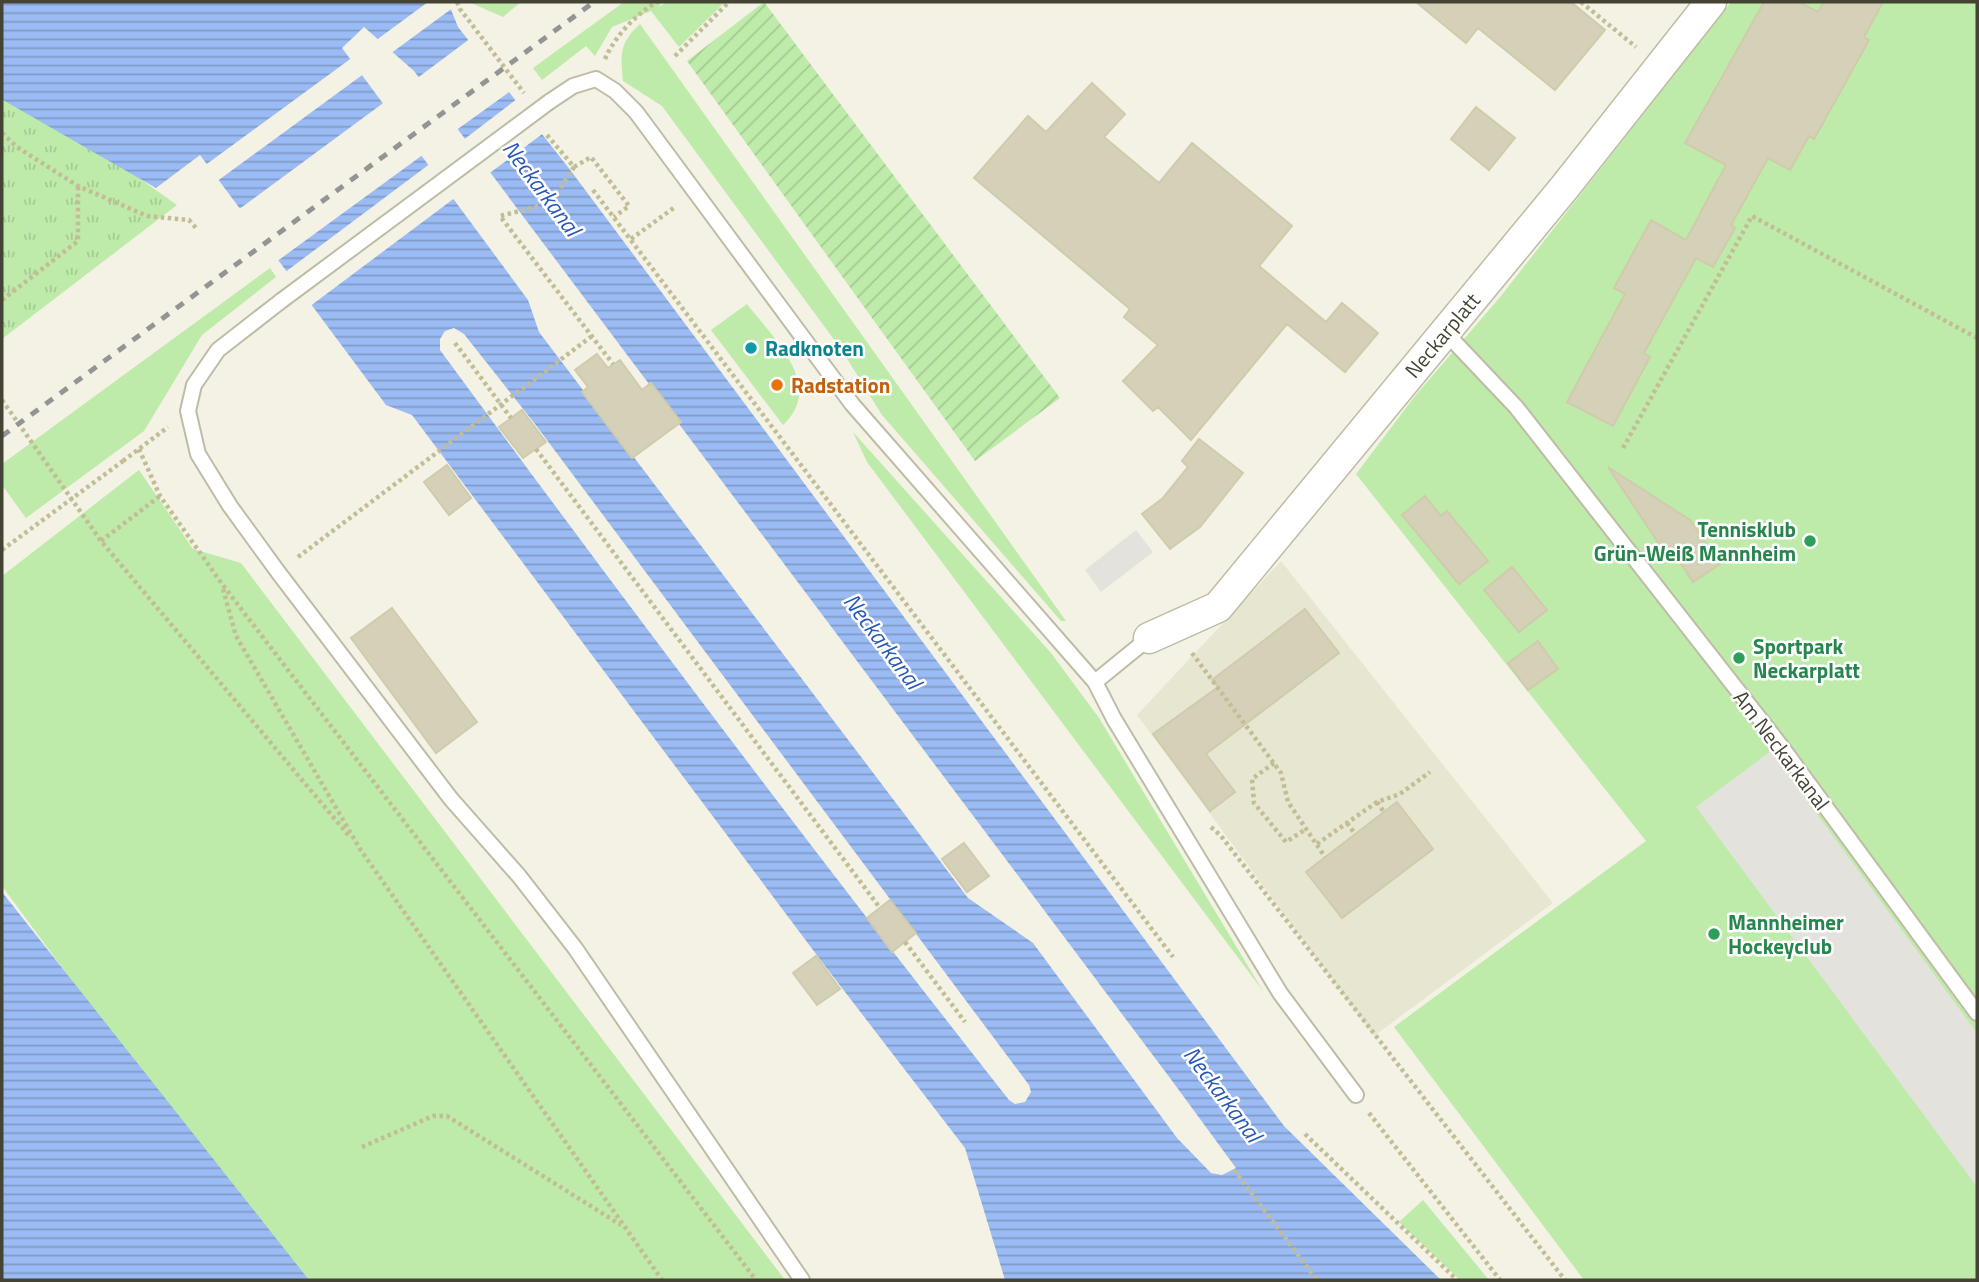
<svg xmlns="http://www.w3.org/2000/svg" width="1979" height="1282" font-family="'Titillium Web',sans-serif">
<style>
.residential{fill:#e7e6d1}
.grass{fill:#beeaaa}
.park{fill:url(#park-tufts)}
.garden{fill:url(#garden-furrows)}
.parking{fill:#e3e2dd}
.water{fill:url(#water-rules);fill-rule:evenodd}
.pier{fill:#f3f2e4}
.building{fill:#d5d1b8;stroke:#d0cbab;stroke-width:2}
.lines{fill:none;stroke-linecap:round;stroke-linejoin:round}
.service-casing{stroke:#bfbca6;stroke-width:18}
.minor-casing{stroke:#bfbca6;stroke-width:33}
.path{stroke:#c2bd96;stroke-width:4.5;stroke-dasharray:3.5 3.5;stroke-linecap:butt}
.service{stroke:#fff;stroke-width:14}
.minor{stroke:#fff;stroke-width:30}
.rail{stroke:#949494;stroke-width:5;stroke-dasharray:9 9;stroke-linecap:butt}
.service-bridge-casing{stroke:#bfbca6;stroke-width:18;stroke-linecap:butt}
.path-bridge{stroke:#c2bd96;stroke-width:4.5;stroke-dasharray:3.5 3.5;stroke-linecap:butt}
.service-bridge{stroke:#fff;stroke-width:14}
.culture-dot{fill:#0f9aa8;stroke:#fff;stroke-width:2.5}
.food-dot{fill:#e8710a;stroke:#fff;stroke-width:2.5}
.leisure-dot{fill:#2e9e5b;stroke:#fff;stroke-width:2.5}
.labels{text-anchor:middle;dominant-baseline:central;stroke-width:5;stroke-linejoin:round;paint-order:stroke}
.street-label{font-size:21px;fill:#454333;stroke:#fff}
.culture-label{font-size:21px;font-weight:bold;fill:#0d838f;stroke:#fff;text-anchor:start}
.food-label{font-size:21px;font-weight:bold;fill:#c56008;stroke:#fff;text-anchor:start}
.leisure-label{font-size:21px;font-weight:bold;fill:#27864d;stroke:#fff;text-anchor:start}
.water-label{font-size:23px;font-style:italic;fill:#2758b7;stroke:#fff}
</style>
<defs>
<pattern id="park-tufts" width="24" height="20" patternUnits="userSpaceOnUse" patternTransform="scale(1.75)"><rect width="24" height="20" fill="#beeaaa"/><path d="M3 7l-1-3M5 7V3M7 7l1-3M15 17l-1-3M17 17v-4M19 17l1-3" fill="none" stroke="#a5ca93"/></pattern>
<pattern id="garden-furrows" width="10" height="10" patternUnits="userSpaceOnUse" patternTransform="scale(1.75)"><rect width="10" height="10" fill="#beeaaa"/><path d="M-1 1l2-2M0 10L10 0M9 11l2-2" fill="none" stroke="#a5ca93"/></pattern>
<pattern id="water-rules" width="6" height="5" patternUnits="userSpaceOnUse" patternTransform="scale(1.75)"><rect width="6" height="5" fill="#9bbbf4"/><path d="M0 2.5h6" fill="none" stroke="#809ac6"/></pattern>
</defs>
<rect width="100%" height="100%" fill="#f3f2e4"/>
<!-- residential -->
<path class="residential" d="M1281,561L1553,903L1374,1036L1137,715Z"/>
<!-- grass -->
<path class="grass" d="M472,2H521L503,17L471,3Z
M624,2H663L658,7L668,2H725L679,47L651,11L612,27L595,56L586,46L542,80L533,68Z
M1731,2H1977V1280H1584L1394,1027L1646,841L1356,474L1415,396L1501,296Z
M640,24L1066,621H1061L882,415L841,349L662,106L623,81C620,54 620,42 640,24Z
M270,268L276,277L202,335L144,431L26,518L2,485V464Z
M747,304C772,337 826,385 783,425L711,330Z
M853,432L1051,653L1099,718L1263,991L867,462Z
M139,470L193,549L241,563L785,1280H292L2,886V576Z
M1423,1200L1489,1280H1460L1399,1222Z"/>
<!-- park -->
<path class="park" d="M2,59L37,106L177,205L2,339Z"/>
<!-- garden -->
<path class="garden" d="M764,2L1060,398L975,461L687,61Z"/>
<!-- parking -->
<path class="parking" d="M1136,530L1153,552L1101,592L1085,570Z
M1771,751L1977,1033V1187L1696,807Z"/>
<!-- water -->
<path class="water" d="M2,2H448L458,27L571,171L1284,1126L1441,1280H1005L965,1148L822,962L412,415L386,405L200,155L156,188L3,100ZM364,27L414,71L1170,1078L1236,1168L1222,1175L1211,1173L1177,1138L1033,943L968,898L539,332L528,300L342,48ZM454,328L464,334L535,424L1029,1085L1031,1092L1025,1102L1015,1104L1009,1100C815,854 626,603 440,350V339L445,331Z
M2,892L309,1280H2Z"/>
<!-- pier -->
<path class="pier" d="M428,2H452L454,7L390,54L375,41Z
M471,38L512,90L455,131L416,79Z
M353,57L365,73L216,182L204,166Z
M518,98L545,132L487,175L462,141Z
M386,101L424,154L276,262L238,210Z
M431,163L456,197L309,307L284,273Z"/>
<!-- building -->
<path class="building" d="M1416,2H1571L1605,30L1555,90L1478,28L1466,43Z
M1764,2H1799L1818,12L1824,2H1883L1864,37L1869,40L1814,139L1809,136L1790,170L1768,158L1731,225L1735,228L1713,267L1696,258L1644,353L1650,357L1613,426L1567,402L1625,294L1614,288L1651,220L1686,240L1726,165L1685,143Z
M1092,83L1125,114L1104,137L1159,183L1192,143L1292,226L1259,266L1326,322L1342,303L1378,333L1345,372L1287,324L1191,440L1158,407L1153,411L1123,381L1158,345L1124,317L1130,309L974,178L1028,116L1046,132Z
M1476,107L1515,138L1489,170L1451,139Z
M597,354L608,368L620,360L642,390L651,383L681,422L632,458L582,392L588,387L575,370Z
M522,410L546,442L523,458L499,427Z
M1199,439L1243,473L1200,527L1170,549L1142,514L1163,498L1188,467L1182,461Z
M447,465L471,498L449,515L424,482Z
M1608,467L1690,520L1720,564L1693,582L1675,555L1669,559Z
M1425,496L1441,516L1447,511L1488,561L1459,584L1402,515Z
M1512,567L1547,610L1519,632L1484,590Z
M392,608L477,722L436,753L351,638Z
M1305,609L1339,653L1206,754L1235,792L1210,811L1153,734L1218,687L1212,680Z
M1538,641L1558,669L1528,690L1508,663Z
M1397,802L1433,849L1342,918L1306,872Z
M964,843L989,876L967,892L942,859Z
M890,900L916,933L892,952L867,918Z
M816,956L840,989L817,1005L793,973Z"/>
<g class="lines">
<defs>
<path id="service" d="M549,102L573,86L596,79L615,91L636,112L852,404L1095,682L1114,719L1280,993L1356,1095
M281,301L218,350L194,385L188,411L198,454L230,506L278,572L451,799L519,876L575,948L802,1280
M1445,332L1516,407L1781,746L1977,1013
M1095,682L1149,638"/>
<path id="minor" d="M1149,638L1218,607L1564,188L1711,2"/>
</defs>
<!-- service casing -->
<use href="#service" class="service-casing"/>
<!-- minor casing -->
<use href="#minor" class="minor-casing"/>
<!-- path -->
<path class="path" d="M457,2L460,9L524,93
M1581,2L1636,47
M675,56L729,2
M605,59C615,36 636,14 657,2
M2,133L17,147L78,186L147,216L189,220L196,228
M547,135L574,167L591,157L629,206L614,217
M574,167L551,203L500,216L613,364
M593,190L1173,957
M631,239L675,207
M2,300L78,241V186
M455,343L511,418
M2,400L101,541L350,837
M1623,448L1752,216L1977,338
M139,449L160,496L222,584L756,1280
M536,449L880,908
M123,461L168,427
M101,541L160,496
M298,557L592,336
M223,589L236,636L360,849L662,1280
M1192,653L1281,773L1288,802L1325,857
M1274,763L1252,779L1254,803L1286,842L1306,829
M1377,802L1384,812
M1347,823L1355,834
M1211,827L1221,836L1565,1280
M1317,844L1377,802L1400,794L1430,772
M905,942L965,1022
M1369,1113L1500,1280
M1305,1134L1457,1280
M362,1147L433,1116H447L621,1225
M1234,1170L1317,1280"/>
<!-- service -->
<use href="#service" class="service"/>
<!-- minor -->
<use href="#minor" class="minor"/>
<!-- rail -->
<path class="rail" d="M2,436L594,2"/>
<defs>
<path id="service-bridge" d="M281,301L549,102"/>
</defs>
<!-- service-bridge casing -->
<use href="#service-bridge" class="service-bridge-casing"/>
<!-- path-bridge -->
<path class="path-bridge" d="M2,550L123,461"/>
<!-- service-bridge -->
<use href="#service-bridge" class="service-bridge"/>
</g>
<!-- markers -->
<circle class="culture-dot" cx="751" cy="348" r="7"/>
<circle class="food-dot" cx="777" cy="385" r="7"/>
<g class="leisure-dot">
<circle cx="1810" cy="541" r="7"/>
<circle cx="1739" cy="658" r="7"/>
<circle cx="1714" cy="934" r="7"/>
</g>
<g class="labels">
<!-- street labels -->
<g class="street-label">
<text transform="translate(1442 335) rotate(-50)">Neckarplatt</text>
<text transform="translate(1782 750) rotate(53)">Am Neckarkanal</text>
</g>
<!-- culture labels -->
<g class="culture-label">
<text x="765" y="348">Radknoten</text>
</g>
<!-- food labels -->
<g class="food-label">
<text x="791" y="385">Radstation</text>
</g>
<!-- leisure labels -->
<g class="leisure-label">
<text x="1796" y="529" text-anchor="end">Tennisklub<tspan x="1796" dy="24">Grün-Weiß Mannheim</tspan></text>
<text x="1753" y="646">Sportpark<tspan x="1753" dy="24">Neckarplatt</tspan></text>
<text x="1728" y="922">Mannheimer<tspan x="1728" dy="24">Hockeyclub</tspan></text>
</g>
<!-- water labels -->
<g class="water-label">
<text transform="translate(542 188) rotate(53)">Neckarkanal</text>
<text transform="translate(883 641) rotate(53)">Neckarkanal</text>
<text transform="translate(1223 1094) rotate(53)">Neckarkanal</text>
</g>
</g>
<!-- border -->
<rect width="1979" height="1282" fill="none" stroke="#454333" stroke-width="7"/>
</svg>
